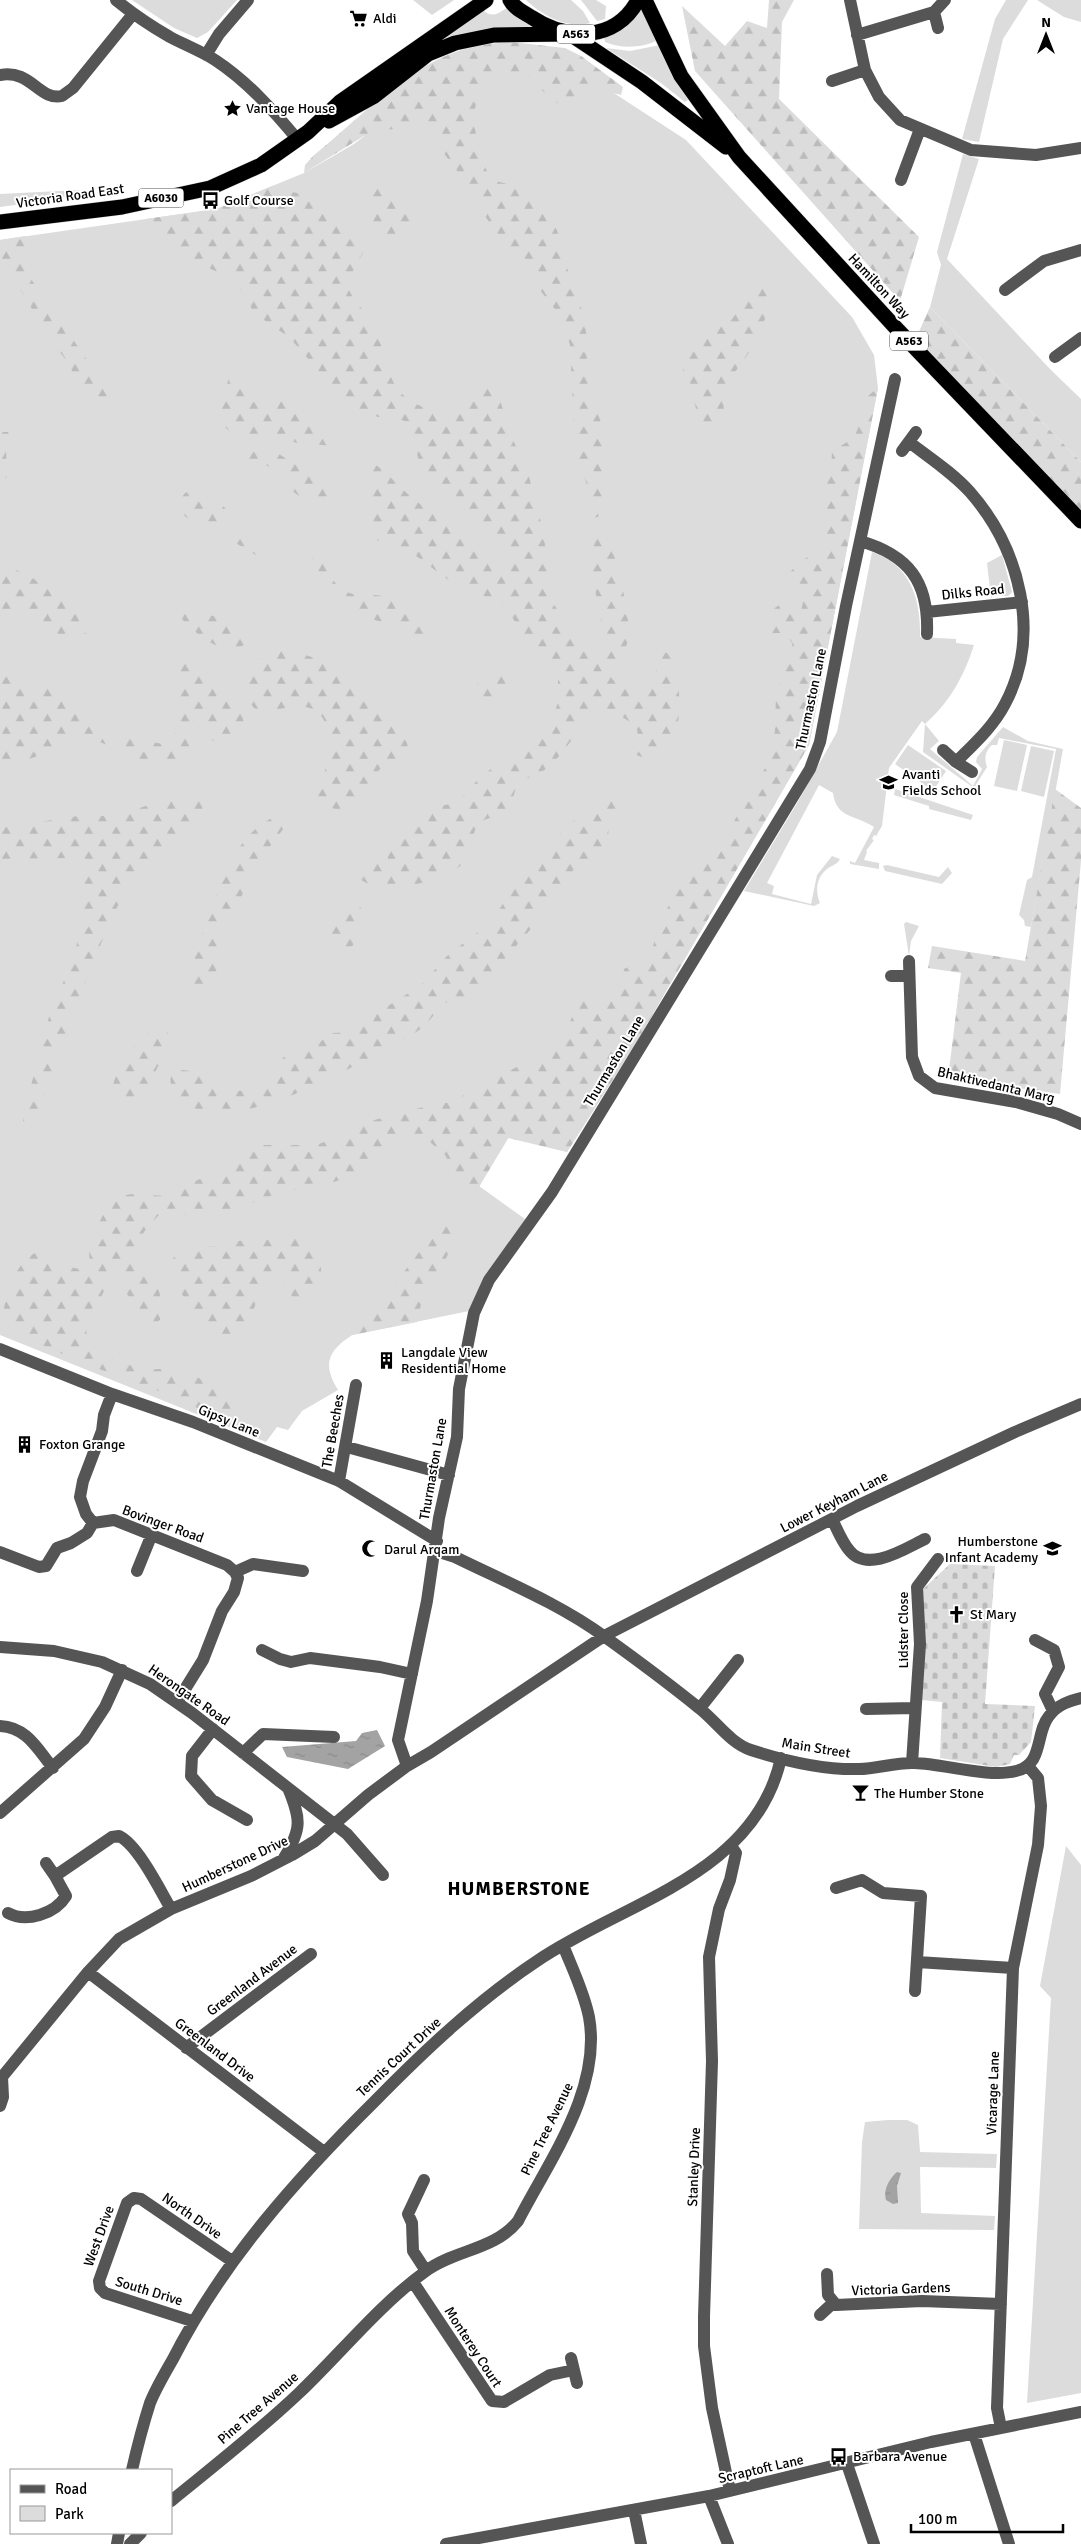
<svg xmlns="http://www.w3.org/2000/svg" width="1081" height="2544" font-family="Signika,sans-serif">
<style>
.green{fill:#dcdcdc}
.forest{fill:url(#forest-firs)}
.cemetery{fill:url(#cemetery-stones)}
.water{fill:url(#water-ripples)}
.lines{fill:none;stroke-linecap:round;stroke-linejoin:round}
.highway-casing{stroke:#dbdbdb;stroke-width:16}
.minor{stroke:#555;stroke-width:12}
.highway{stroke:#000;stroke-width:15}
.labels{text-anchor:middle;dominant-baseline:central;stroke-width:4;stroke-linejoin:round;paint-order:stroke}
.shield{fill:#fff;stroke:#4c4c4c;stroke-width:1}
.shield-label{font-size:12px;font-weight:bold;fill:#000}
.poi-label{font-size:14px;fill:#000;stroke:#fff;text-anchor:start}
.street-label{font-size:14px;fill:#000;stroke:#fff}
.district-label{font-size:19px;font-weight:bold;letter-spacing:1px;fill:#000;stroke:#fff}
</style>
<defs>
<pattern id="forest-firs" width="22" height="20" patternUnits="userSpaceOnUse" patternTransform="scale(1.25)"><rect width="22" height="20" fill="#dcdcdc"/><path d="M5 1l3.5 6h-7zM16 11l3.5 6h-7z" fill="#bbb"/></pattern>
<pattern id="cemetery-stones" width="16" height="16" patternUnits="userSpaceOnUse" patternTransform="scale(1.25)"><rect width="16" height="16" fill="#dcdcdc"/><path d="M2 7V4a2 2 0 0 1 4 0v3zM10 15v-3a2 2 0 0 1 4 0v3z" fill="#bbb"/></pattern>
<pattern id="water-ripples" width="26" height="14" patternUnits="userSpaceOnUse" patternTransform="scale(1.25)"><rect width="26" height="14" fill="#a3a3a3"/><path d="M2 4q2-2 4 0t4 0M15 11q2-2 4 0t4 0" fill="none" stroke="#8b8b8b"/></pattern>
</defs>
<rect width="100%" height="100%" fill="#fff"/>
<!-- green -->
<path class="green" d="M132,0H237L208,32L197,38L174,28Z
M413,0H454L432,15Z
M526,0H571L583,11L590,23C567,29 543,16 526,0Z
M581,0H596L606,6L605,19L597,21Z
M1006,0H1028L1003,39L979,142L962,139L995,19Z
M1037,0H1081V22L1064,17Z
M508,7L529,24V27L490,28L446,38L445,36L483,10C492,19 499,13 508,7Z
M641,9L658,40C643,48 621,49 605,42L604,37L625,28Z
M660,45L688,100L685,102L661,83L606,48L630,51Z
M466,58L603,86L686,140L852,317L874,355L878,388L809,745L633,1048L567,1152L509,1137L479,1186L525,1219L469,1311L352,1335C328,1351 322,1364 338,1390L302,1411L288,1430L277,1427L266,1442L0,1335V240L216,209L304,173L354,144Z
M963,154L979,159L947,259L1050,369L1081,399V462L930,307L941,265L937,252Z
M80,190L60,199L0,207V194Z
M872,552C911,565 921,600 920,637L956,639V643L974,645C964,676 950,702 925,724L939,741L930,749L973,786L982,769L976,762L977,757L1003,727L1028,741L1063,749L1031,927L1025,926L1024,920L1019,915L1027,880L1032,877L1056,749L999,738L997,745H992C985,751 984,759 987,767L974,788L923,752L925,724L922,721L889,768L882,826L876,836L874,835L872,839L874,840L866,851L867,852L864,860L879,863V869L850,864V861L855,863L874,827C857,815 836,819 833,793L819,785L767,883L774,886L772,894L811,904L817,875L832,856L840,859C837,865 832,865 827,869C816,878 815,891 820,903L814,906L744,891L796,805L837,732Z
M1002,555L1012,592L1008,596L994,595L991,598L987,563Z
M1004,740L1027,745L1017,791L994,786Z
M908,745L946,771L933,791L895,764Z
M1031,746L1054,751L1044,797L1021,791Z
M895,789L973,815L971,820L929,809V806L894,795Z
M887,865L939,877L948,867L952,873L942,884L885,871L883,866Z
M906,922L919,926L911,941L909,956L904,924Z
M1066,1846L1081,1865V2393L1027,2403L1051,1998L1040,1986Z
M888,2120H907L918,2125L920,2152L997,2154L996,2168L920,2167L921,2213L995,2216L994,2230L859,2229L862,2142L865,2122Z"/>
<!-- forest -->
<path class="forest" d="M769,0H794L782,22L779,99L919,237L900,301L695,71L682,6L725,46L747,21L767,28Z
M511,42L565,48L581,56L623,87L621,95L597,89H587L578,98L561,105C537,95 535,63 502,76C492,79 485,86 480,95C469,115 475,133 482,153C485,162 484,170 491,177C497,183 502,182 508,184C529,193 550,212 558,233C561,241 561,248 563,256C571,281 583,304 586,332C588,351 585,373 589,392C591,405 600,414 602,427L603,507L598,517L592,518L587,485L575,447L570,345L561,317L515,258L482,212L472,191L422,124H413L364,136L304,173L305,165L313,156C363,116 412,59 477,46C488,44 500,43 511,42Z
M374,179C391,192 413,207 413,230L407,239C391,240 381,232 371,222L368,189Z
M275,185L292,192L315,197L353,229L364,242V251L352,273L349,290C356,305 370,315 376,331C391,366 384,393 428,409C437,412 448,416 458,413C476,409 472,381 491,381L496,387L511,436L528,471L535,504L542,525L554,605L590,652L598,653C615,634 578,566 598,537C602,537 605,537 608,541C616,550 631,622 629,636C627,651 615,661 610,674L612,679L638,694L646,693L654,683L659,655L665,652L670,655C681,687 688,728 660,753C652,760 644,759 635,754C635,731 646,731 622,717C615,713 604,709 596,712C589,715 562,755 551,765C541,774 528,777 517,784L506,821L500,824L489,818C468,825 475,847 464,862C453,878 396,892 377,887C370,886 363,880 356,878L354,871L371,861L387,863L390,842L397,836L437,807L458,802L481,776L516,752L539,727L553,718L558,702V674L549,659L527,640L502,602L458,587L416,556L378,541L372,532L369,519L368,471L371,466L376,465C388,473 397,485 408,494C425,508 492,565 510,564L512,561C507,529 457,514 438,491C431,484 421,468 418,458C415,445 417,434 409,422L394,418L378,417L364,412L341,397L290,338L254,313L243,293L231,278L182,256L155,232L146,219L216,209Z
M25,236L28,241L26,267L31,279L108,390L107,398L102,399L76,381L69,364L48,336L13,277L0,267V240Z
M764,285C778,305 754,346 742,363C736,371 727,380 725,389C722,399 725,410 723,420L717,426L702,425L699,422L689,378L683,370L681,355L707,329L732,319L756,287Z
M930,307L1081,462V521L913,345Z
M230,372L240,374L246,378L251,401L261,405L277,397L298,411L323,436L345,447L299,443L229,431L222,424L221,411Z
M878,388L809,745L633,1048L567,1152L508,1138L479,1187L462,1188L455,1186L446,1156L430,1142L422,1137L394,1139L387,1141L367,1166L347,1178L323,1185L281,1192L228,1212L158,1216C143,1231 128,1248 144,1270C148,1276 155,1281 158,1288C162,1298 160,1310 160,1320L153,1324L146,1322L127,1294L116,1271L110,1269L106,1272C106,1278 107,1285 104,1291C99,1303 87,1310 86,1324C83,1353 126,1366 148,1369C157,1370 166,1368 175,1370C196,1373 219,1389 236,1400L235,1411C231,1414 227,1418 222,1418C208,1416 193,1404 180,1399C126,1379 72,1360 21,1335L3,1319C3,1301 18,1252 41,1252C56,1253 76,1280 90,1263L89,1252L96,1229L106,1209L118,1196L133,1194L167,1196L183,1186L222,1170L252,1145H316L350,1133L367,1122L423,1107L457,1101L472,1088L543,1055L561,1042L576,1008L582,1002L593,997L619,999L624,969L650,956L661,920L679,887L686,878L718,853L743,804L767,765L775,731L776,692L793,653L792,643L787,636L782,633H769C765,619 768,611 781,604L796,615L801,611C804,600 805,590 798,581H792L788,576L790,572L802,560L819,551L825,538L826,528L823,515L824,489L831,471L832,451L854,438L861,420L865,398Z
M0,432H8L11,441L6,450L7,477L0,482Z
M245,451L279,454L346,497L341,502C328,501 305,502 295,493C291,490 288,484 285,480C275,467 265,464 249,461Z
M191,490L223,506L226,509L223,520C205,526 181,526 179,501L185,493Z
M232,533L257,536L268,557L266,561L234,542Z
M313,557H318C329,567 332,586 347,592C355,596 366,594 374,595C399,597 429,612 434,637L424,647C408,648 407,637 398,626L375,620L337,602L328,592L325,583L314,571L311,562Z
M0,570H16L27,574L74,608L84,632L94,639L92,643L60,635L23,611L9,613L0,611Z
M184,613C202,613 248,618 248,642L236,650C216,651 194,632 181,618Z
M266,647L288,649L326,662L345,672L372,698L373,707L406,741C416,766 396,763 380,769L374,776C376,793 363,803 350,813L337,812L323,799L313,795V788L324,778C326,761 333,732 322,717C299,686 248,738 248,688C248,672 256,659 266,647Z
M184,656L199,667L213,684L242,710L244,726L230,749C214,749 208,730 194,724L189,727L191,757C159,781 118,744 86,738C66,735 54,748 37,756C25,761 13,764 0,765V663L12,671L24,685H42L53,688L84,718L104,732L167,745C188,726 176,685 176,661Z
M497,674L509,680C517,702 499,702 482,702L473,695C473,681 486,677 497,674Z
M1055,789L1081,808V861L1060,1094L948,1078L961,973L928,968L932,946L1025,961Z
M613,796C624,813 602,825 610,844C600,860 591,864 574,869L567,882L547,897L536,923L477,991L460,1002L443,1003C435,1014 426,1026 415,1033C399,1044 381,1052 364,1061C324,1081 220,1139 180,1099C173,1092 169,1085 171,1075L182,1070L200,1072L204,1080L216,1090L223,1092L251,1090L266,1081L274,1074L281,1060L288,1053L312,1047L333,1033L351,1032L375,1014L420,986L448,955L491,922L516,884L538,867L560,833L573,821L597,807L605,798Z
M171,797L202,799L205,802L197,821L168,855L142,866L113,914L78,1000L36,1117L27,1128L23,1126V1116L50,1013L75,955L84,901L85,867L80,860L74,858L0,859V828L78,816H117Z
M272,818H284V828L268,849L242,895L239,910L224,926L218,936L222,965L202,986H190C186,972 224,870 234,855C245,839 255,826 272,818Z
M349,898C353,900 357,900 359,904C368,919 355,969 328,944V931L342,911L345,900Z
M163,1023L168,1024C170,1047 151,1088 133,1102L121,1099L113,1088C116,1059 139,1037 163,1023Z
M450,1221L454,1222C460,1252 431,1273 423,1299C420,1306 419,1314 417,1322L352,1335L337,1345L372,1314L429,1239Z
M284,1235C324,1235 336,1291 299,1305L295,1303L280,1272L273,1271C256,1287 251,1336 231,1343C215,1348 177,1289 171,1274C169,1270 169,1264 172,1260C183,1244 204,1247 221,1246C227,1246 232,1242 239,1241C248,1239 257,1242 265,1241C271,1239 278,1236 284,1235Z"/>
<!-- cemetery -->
<path class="cemetery" d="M950,1564L995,1566L985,1704L1035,1706L1031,1742L1019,1755H1014L1010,1764L996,1767L940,1758L942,1702L922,1700V1590Z"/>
<!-- water -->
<path class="water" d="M377,1730L385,1746L348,1769L287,1757L282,1747L356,1741L362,1733Z
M897,2172L901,2173L897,2186L898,2203L893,2204L886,2200C883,2190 889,2179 897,2172Z"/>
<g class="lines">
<defs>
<path id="highway" d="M510,0C514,8 523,12 531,17C567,41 616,42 638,0
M645,0L681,76L739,157L895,327L1081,521
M570,34L642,82L726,147
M329,121L373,97L428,54L455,43L494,35L567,34
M0,222L122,207L210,188L261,165L308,132L340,102L486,0"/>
</defs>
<!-- highway casing -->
<use href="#highway" class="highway-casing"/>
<!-- minor -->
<path class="minor" d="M116,0C133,14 151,26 170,37C185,45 201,51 215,60C247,81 273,110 298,140
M850,0L865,70L879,97L900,120L971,150L1036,155L1081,148
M934,12L938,28
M857,35L934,12L945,0
M206,55L219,34L248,0
M0,75C31,69 39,101 62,96L73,88L133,14
M832,81L865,70
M901,180L920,129
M1005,290L1044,261L1081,250
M1055,357L1081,338
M909,442C930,458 953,473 970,492C1020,549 1042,635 1005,704C993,727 974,744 956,762
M902,451L916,432
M860,541C909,555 929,582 927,634
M927,612L1022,602
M943,750L956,762L972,772
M909,961L912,1057L919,1076L935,1088L1016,1102L1058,1114L1081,1124
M891,976H909
M0,1349L112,1394L193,1422L339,1481L437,1541
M112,1394L104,1415L102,1431L83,1481L80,1497L86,1514L93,1523L114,1520L227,1565L235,1572
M347,1447L449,1475
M339,1481L356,1385
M832,1519C837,1529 842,1542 849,1550C867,1574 906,1548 925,1539
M436,1551L455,1557C506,1582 560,1604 605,1637C637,1660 668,1683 699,1708C716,1721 730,1743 751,1750C785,1761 823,1770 859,1769C877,1769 896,1762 915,1763C944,1764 989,1778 1016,1771C1044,1765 1035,1733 1049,1716C1057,1705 1069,1701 1081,1698
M0,1552L39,1567L46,1566L57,1548L71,1543L87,1533L93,1523
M137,1571L152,1534
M1035,1640L1054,1650L1059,1667L1045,1694L1053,1711
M0,1647L54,1651L102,1662L150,1684L192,1713L347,1834L383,1875
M262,1650L280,1659L291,1662L310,1658L380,1667L412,1674
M177,1702L203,1660L222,1611L234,1592L238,1578L235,1572L253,1564L303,1571
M700,1708L738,1660
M866,1709L914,1708
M0,1726C27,1727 38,1750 53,1768
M213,1729L192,1756L191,1776L212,1800L247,1820
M243,1753L263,1734L334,1737
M912,1763L920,1644L917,1587L938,1559
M407,1766L398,1740L427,1601L439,1518L457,1437L459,1389L474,1313L489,1280L552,1192L810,769L820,742L846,606L895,379
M0,1813L84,1739L105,1707L122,1670
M284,1858C302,1829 301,1819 288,1788
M46,1863L55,1876
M836,1888L862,1880L883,1893L921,1896L915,1991
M8,1913C26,1923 55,1914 66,1896L55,1876L112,1837L119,1836C138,1845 160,1890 171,1909
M917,1962L1013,1968
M88,1972L324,2152
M186,2048L311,1954
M0,2106L3,2097L2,2077L88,1972L119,1939L171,1909L251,1876L292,1855L315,1841L368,1795L407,1766L431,1752L604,1636L857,1506L1015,1432L1081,1404
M424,2180L408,2214L412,2223L413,2251L426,2271
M827,2274L828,2295L836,2305L922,2301L1001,2304
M413,2282L492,2401L504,2402L550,2375L574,2370
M820,2315L833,2303
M192,2321L105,2293L100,2288L99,2281L127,2203L134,2198L141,2199L232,2261
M571,2358L577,2383
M1001,2428L997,2408L1013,1968L1038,1845L1041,1806L1038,1778L1028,1766
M974,2434L1009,2544
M847,2464L874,2544
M132,2470C137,2448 143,2425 150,2403C156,2388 165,2373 173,2359C223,2261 297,2178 375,2101C424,2051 478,2000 537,1961C623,1902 755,1876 781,1758
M730,2491L712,2408L704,2346V2317L712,2061L709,1957L719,1909L730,1880L736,1853L731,1846
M709,2496L728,2544
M171,2501C214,2466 259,2431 299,2393C341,2353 379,2305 426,2271C454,2250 495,2250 518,2221C550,2159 602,2089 589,2017C584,1992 572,1968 563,1945
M634,2510L641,2544
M117,2544L119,2533
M130,2544L141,2533
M446,2544L709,2496L931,2442L1081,2412"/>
<!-- highway -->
<use href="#highway" class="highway"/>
</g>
<!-- icons -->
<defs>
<symbol id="supermarket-bare" viewBox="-9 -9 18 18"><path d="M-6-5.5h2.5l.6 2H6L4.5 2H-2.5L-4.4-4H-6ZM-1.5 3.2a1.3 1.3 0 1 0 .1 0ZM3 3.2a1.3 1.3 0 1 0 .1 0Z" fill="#000" stroke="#fff" stroke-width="2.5" paint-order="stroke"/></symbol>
<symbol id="sight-bare" viewBox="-9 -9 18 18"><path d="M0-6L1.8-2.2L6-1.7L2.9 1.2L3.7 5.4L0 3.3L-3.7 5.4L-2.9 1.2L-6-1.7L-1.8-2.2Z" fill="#000" stroke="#fff" stroke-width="2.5" paint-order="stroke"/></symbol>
<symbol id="bus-bare" viewBox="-9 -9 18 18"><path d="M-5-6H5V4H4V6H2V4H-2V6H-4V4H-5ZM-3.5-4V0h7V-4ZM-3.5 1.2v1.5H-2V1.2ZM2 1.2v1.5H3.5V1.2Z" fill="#000" stroke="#fff" stroke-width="2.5" paint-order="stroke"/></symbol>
<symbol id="school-bare" viewBox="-9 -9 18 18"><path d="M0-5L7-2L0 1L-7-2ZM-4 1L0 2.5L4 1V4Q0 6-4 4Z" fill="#000" stroke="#fff" stroke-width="2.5" paint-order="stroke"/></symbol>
<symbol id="building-bare" viewBox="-9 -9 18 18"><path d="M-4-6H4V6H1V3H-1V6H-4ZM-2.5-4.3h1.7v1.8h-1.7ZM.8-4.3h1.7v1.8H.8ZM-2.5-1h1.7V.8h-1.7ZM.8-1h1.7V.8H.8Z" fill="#000" stroke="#fff" stroke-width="2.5" paint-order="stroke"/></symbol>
<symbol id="mosque-bare" viewBox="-9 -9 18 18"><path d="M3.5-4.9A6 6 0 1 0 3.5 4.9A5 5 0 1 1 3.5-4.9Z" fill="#000" stroke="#fff" stroke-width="2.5" paint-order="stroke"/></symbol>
<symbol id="church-bare" viewBox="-9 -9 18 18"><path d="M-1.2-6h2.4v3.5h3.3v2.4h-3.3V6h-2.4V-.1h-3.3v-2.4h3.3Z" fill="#000" stroke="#fff" stroke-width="2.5" paint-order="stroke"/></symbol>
<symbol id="bar-bare" viewBox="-9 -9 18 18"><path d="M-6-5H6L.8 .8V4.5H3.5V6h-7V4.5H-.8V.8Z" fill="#000" stroke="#fff" stroke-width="2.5" paint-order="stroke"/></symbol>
</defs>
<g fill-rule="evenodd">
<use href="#supermarket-bare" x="346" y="6" width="25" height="25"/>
<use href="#sight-bare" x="220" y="96" width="25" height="25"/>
<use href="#bus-bare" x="198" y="188" width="25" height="25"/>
<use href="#school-bare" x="876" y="770" width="25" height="25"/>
<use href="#building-bare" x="374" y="1348" width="25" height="25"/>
<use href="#building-bare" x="12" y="1432" width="25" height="25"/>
<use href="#mosque-bare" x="358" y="1536" width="25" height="25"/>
<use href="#school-bare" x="1040" y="1536" width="25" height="25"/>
<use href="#church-bare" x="944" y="1602" width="25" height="25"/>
<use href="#bar-bare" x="848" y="1780" width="25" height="25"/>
<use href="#bus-bare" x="826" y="2444" width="25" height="25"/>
</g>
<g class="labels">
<!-- shield labels -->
<g class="shield">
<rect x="557" y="24.5" width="38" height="19" rx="4"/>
<rect x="138.5" y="188.5" width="45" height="19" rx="4"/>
<rect x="890" y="331.5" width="38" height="19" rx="4"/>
</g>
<g class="shield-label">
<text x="576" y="34">A563</text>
<text x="161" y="198">A6030</text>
<text x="909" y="341">A563</text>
</g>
<!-- poi labels -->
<g class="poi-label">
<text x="373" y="18">Aldi</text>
<text x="246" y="108">Vantage House</text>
<text x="224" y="200">Golf Course</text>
<text x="902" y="774">Avanti<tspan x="902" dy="16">Fields School</tspan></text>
<text x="401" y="1352">Langdale View<tspan x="401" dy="16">Residential Home</tspan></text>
<text x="39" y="1444">Foxton Grange</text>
<text x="1038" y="1541" text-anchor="end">Humberstone<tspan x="1038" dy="16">Infant Academy</tspan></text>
<text x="384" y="1549">Darul Arqam</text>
<text x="970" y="1614">St Mary</text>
<text x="874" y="1793">The Humber Stone</text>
<text x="853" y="2456">Barbara Avenue</text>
</g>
<!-- street labels -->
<g class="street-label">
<text transform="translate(70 196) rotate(-8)">Victoria Road East</text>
<text transform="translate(879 286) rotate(47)">Hamilton Way</text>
<text transform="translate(973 592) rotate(-6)">Dilks Road</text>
<text transform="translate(811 699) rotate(-78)">Thurmaston Lane</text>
<text transform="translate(614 1061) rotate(-59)">Thurmaston Lane</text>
<text transform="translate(996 1085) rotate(13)">Bhaktivedanta Marg</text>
<text transform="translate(229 1421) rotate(22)">Gipsy Lane</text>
<text transform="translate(333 1431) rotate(-80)">The Beeches</text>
<text transform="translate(433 1469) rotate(-80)">Thurmaston Lane</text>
<text transform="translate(834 1502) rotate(-27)">Lower Keyham Lane</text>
<text transform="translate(163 1524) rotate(20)">Bovinger Road</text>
<text transform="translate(903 1630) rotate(-90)">Lidster Close</text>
<text transform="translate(189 1695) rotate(35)">Herongate Road</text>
<text transform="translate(816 1748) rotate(9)">Main Street</text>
<text transform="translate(235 1864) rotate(-25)">Humberstone Drive</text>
<text transform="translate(252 1980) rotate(-37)">Greenland Avenue</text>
<text transform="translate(215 2050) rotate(37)">Greenland Drive</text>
<text transform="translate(399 2057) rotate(-43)">Tennis Court Drive</text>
<text transform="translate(993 2093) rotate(-88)">Vicarage Lane</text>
<text transform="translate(547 2129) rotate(-64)">Pine Tree Avenue</text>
<text transform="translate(694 2167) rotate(-88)">Stanley Drive</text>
<text transform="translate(192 2216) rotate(35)">North Drive</text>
<text transform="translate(99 2236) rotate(-70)">West Drive</text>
<text transform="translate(901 2289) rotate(-2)">Victoria Gardens</text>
<text transform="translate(149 2291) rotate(17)">South Drive</text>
<text transform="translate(473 2347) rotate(57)">Monterey Court</text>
<text transform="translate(258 2408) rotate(-41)">Pine Tree Avenue</text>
<text transform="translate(761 2469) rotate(-13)">Scraptoft Lane</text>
</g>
<!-- district labels -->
<g class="district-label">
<text x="519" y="1889">HUMBERSTONE</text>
</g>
</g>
<!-- legend -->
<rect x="10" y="2469" width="162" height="65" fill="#ffffff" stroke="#999999"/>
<rect x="20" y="2485" width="25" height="8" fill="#555555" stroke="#999999"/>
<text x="55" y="2494" font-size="15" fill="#000000">Road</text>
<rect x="20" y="2506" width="25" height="15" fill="#dcdcdc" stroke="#999999"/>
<text x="55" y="2519" font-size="15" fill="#000000">Park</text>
<!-- north arrow -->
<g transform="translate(1046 35)" stroke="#ffffff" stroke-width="4" paint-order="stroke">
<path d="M0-4L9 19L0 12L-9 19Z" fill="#000000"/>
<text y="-8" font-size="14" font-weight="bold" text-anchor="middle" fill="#000000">N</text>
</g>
<!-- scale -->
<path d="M911 2524v8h152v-8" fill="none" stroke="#000000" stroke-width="2.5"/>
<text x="918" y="2524" font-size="15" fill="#000000" stroke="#ffffff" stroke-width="4" paint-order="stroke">100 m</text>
</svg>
